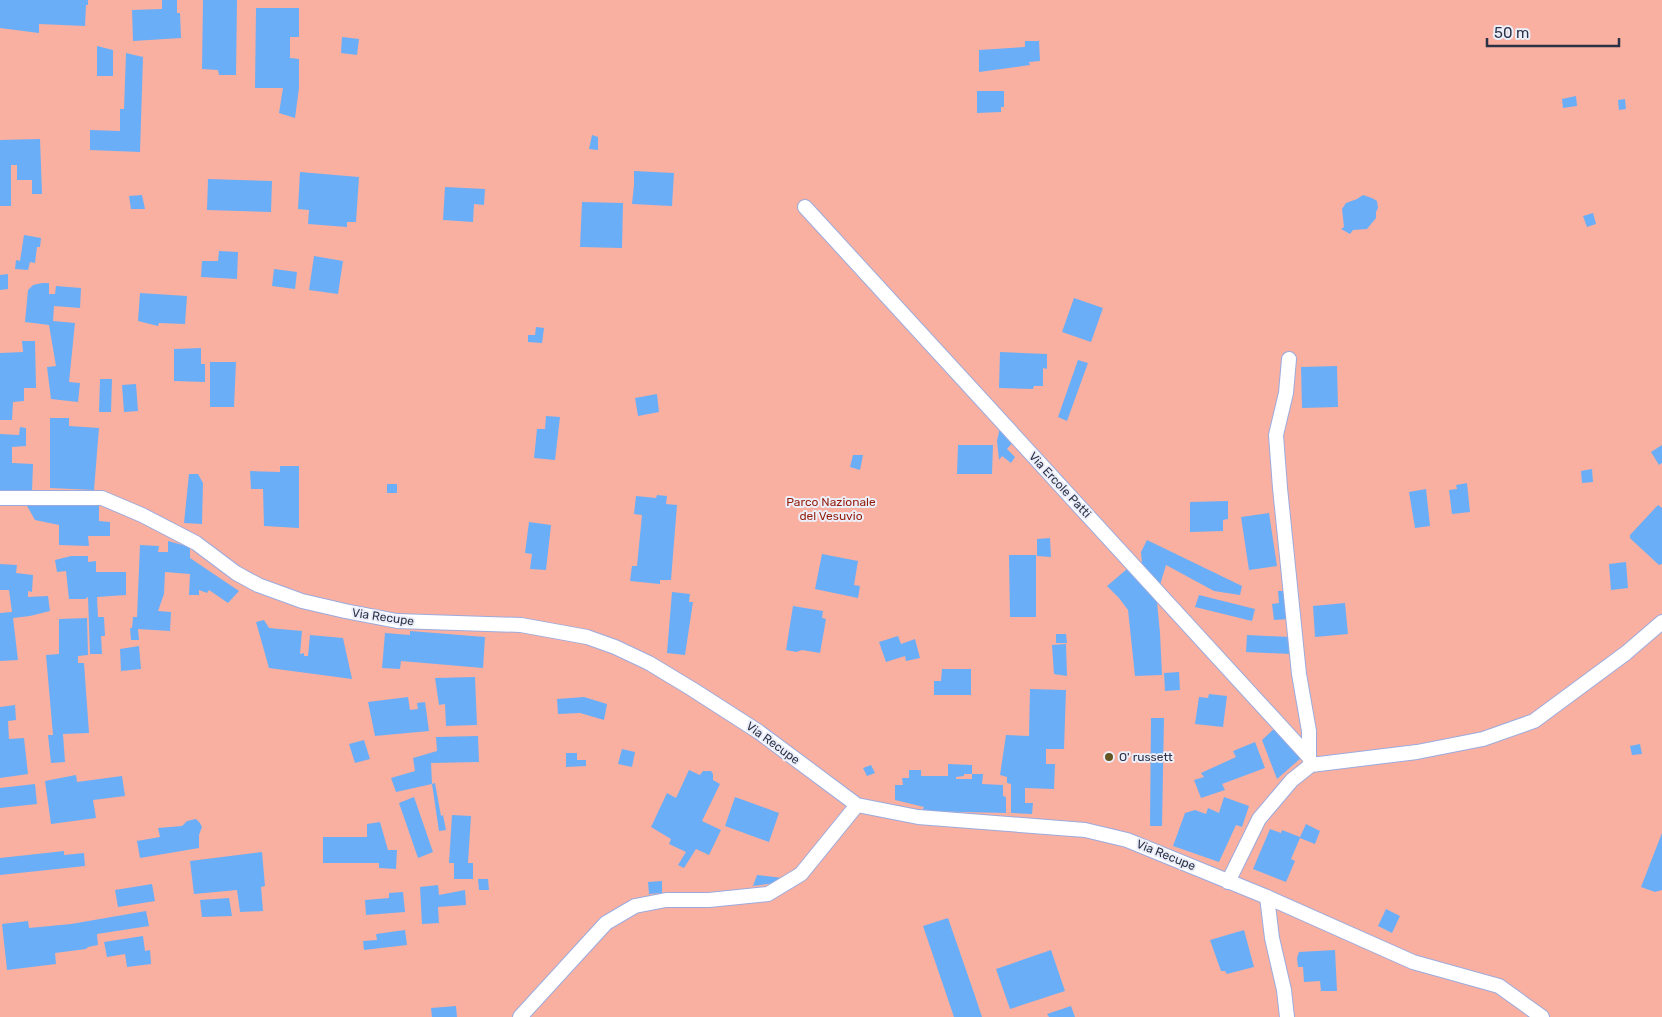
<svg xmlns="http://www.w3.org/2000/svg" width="1662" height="1017" font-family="Rubik,sans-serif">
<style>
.green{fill:#fab0a1}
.building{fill:#6aaef7}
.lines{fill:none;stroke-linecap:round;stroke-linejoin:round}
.street-casing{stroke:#9cabdd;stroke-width:16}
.street{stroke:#fff;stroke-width:14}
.poi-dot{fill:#655522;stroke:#eceffa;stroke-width:2}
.labels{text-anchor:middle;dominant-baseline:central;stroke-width:4;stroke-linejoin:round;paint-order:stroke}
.street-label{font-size:12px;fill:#2c3246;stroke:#eceffa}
.park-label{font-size:12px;fill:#941c0a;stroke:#eceffa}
.poi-label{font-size:12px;fill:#2c3246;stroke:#eceffa;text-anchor:start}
</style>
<rect width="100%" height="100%" fill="#dbe2f7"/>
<!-- green -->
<path class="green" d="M0,0H1662V1017H0Z"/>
<!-- building -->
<path class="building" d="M0,0H88V5H86L85,26L39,24V33L0,28Z
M162,0H177V13H180L181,38L133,41L132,10L162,9Z
M203,0H237L236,75H219L218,70L202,69Z
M256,8H299V37H290V58L299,59V88L295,118L279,113L283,88H255Z
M342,37L359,39L357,55L341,53Z
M1025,41H1039L1040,61L1029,62L1030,65L979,72V50L1025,47Z
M97,46L113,50V76H97Z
M126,53L143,57L140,152L90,150V130L120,131V109H124Z
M977,91H1004V107H1001V112L977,113Z
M1576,96L1577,106L1563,108L1562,99Z
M1625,99L1626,109L1619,110L1618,100Z
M592,135L598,137V150L589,149Z
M40,139L42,194H32V180H17V165H11V206H0V140Z
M634,171L674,173L672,206L632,204L634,185Z
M300,172L359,177L356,222H347V227L308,224L309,210L298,209Z
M208,179L272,181L271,212L207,210Z
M445,187L485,189L484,205L474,204L473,222L443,220Z
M142,195L145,209H131L129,196Z
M1363,195L1372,198L1377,201L1378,208L1376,212V218L1367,229L1353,230L1350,234L1341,229L1344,227L1342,209L1346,203L1357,199Z
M582,202L623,203L622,248L580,247Z
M1593,213L1596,224L1587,227L1583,216Z
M24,235L41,238L40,247H37L35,263L30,262L28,270L15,269L16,260L20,261Z
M219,251L238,252L237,279L201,277L202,261H218Z
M314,256L343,261L338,294L309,290Z
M274,269L297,272L295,289L272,286Z
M8,274V289L0,290V275Z
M42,283H49V294H55L56,286L81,288L80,308L54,306L53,321L75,323L69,382L80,383L78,402L51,399L47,367L56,366L49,325L25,322L28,290L33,285Z
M140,293L187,296L185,324L159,323L158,326L138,321Z
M1074,298L1103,308L1091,342L1062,332Z
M536,327L544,328L542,343L528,342V335H535Z
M22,341H35L36,388H24V401L13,402L12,420H0V353L23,352Z
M201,348V364H205V382L174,381V349Z
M1000,352L1047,354V369L1043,368V386H1034L1033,389L999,388Z
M1078,360L1088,363L1067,421L1058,417Z
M210,362H236L234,407H210Z
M1337,366L1338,407L1302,408L1301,367Z
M100,379H112L111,412H99Z
M136,384L138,411L124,412L122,385Z
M657,394L659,412L638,416L635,398Z
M546,416L560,417L555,460L534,458L537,429H545Z
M50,418H69V426L99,428L94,490L50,488Z
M20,427L26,428V446L12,447V463L33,464L32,492L0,491V434L19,435Z
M1000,427L1014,441L1007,449L1015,457L1011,463L1002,456L999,460L997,441Z
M958,445H993L992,474H957Z
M1662,445V463L1659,465L1651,452Z
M853,455H863L860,470L850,467Z
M280,466H299V528L264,526L263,489H251L250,471L280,472Z
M1592,469L1593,482L1582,483L1581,471Z
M189,474H198L203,483L202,524L184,523Z
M1467,483L1470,512L1452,514L1449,490L1457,489L1456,485Z
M387,484H397V493H387Z
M1426,489L1430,526L1415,528L1409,492Z
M657,495L667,496L666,504L677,505L671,580H660V584L630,581L632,566H637L642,515L634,514L636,496L656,498Z
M1228,501V519L1223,520V531L1190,532V502Z
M26,504L99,505V521L110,522V536H88L89,546L59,545V525L35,520Z
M1658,505L1662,508V564L1659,565L1633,541L1630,538V535Z
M1269,513L1277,566L1249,570L1241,517Z
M529,522L551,525L546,570L530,569L532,554L525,553Z
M1050,538L1051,557L1037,556V539Z
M1147,540L1242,586L1240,595L1214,591L1166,565L1160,585L1142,564L1141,552Z
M168,541L190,547V558L239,591L228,603L209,590L207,593L199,590V595H189L190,574L165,572L164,594L158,611L171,612L170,631L138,629L139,640H131L130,628H132L133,617H137L140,545L159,546L158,552H168Z
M822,554L858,561L854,585L860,586L858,598L815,589Z
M1009,555H1036V617H1010Z
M71,556H88V562L96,561V572H126V595L97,597L98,617H104L105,636H101L102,654H90L88,597L85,599H69L66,571L57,572L55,560Z
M1626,562L1628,588L1611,590L1609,564Z
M0,564L17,565L16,573L33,575L32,592L28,591V597L48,596L50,611L30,616L13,618L18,660L0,661V613L12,612L9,590H0Z
M1127,569L1157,602L1160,633L1162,675L1135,676L1128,610L1119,598L1107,586Z
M1278,591H1286L1289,619L1274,620L1272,604L1279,603Z
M672,592L690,594L689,602H693L685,655L667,653Z
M1199,595L1255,609L1252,621L1195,607Z
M1345,603L1348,634L1315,637L1313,606Z
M793,606L823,611L822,618L826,619L820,653L802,650L796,652L786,650Z
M87,618L88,655L78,656V663H84L89,733L63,734L65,762L51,763L48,735H53L46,655L59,654V619Z
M264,620L269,628L302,631L300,654L304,653V656H308L310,635L343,638L352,679L269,668L256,622Z
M410,631L485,637L483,668L401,661L400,669L382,668L385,633L410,635Z
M1056,634H1066L1067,643H1056Z
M1247,635L1290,637V654L1246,652Z
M898,636L901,644L915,639L920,658L906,661L905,656L886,662L879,642Z
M1066,644L1067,676L1054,674L1052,645Z
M139,646L141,669L121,671L120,649Z
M942,669H971V695H934V681H941Z
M1179,672L1180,690L1165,691L1164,673Z
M475,677L477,725L446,726L445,704L439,705L435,678Z
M1030,689L1066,690L1064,749H1046V764H1055L1054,789L1025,788V803H1033L1032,814L1011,813V784L1007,783V777L1000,775L1006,735L1029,736Z
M1209,694L1227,696L1223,727L1195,724L1199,697L1208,698Z
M408,697L410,710L418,709L417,703L425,702L429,731L375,736L368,702Z
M584,697L607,704L604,720L580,713L558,714L557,699Z
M15,705L16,720L8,721L9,739L24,738L28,774L0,778V707Z
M1151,718H1164L1162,826H1150Z
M1275,728L1301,758L1277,779L1262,740Z
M478,736L479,762L431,763L432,784L435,783L441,816L443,815L446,830L439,831L432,784L396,792L391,778L415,771L413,758L437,751L436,737Z
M364,740L370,759L355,763L349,744Z
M1255,742L1265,768L1222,784L1225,790L1201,798L1194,780L1204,777L1201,773L1236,757L1233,751Z
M1640,744L1642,754L1632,755L1630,746Z
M622,749L635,752L632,767L618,764Z
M566,753H577V760H586V766L566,767Z
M948,764L972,765V774H964V776L956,777V779H972V774H983L982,784L1003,785V796L1006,797V813L922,811L924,807L895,800V785H903L902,778H909V770H921V776H948Z
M871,765L875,773L867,776L863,768Z
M689,770L700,775L703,771H711L713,774V780L720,784L702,821L721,830L709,855L696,849L684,868L678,865L686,852L669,844L671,839L651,827L667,793L676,798Z
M76,775L77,782L122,776L125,796L93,800L96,818L51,824L45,781Z
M35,784L37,804L0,808V788Z
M414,797L433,852L418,858L399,803Z
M735,797L779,813L769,842L725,826Z
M1224,797L1249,806L1242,827L1236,825L1219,862L1173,846L1185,813L1195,810L1206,814L1208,808L1219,813Z
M452,815L471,816L468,863H473V879H454V863H449Z
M196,819L200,823L202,827L199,835V848L140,858L137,841L160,837L158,828L182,826L187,821Z
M380,822L388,850H397L396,869L379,868V863H323V837H367V824Z
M1306,824L1320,831L1315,844L1300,838L1291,859L1295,861L1286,882L1253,869L1270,829L1281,833L1282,830L1300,837Z
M1662,833V890L1655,892L1641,887Z
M64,851V855L84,853L85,866L0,875V858Z
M262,852L265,886L261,887L263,911L240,912L237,890L194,894L190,861Z
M757,875L782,878L774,883L753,886Z
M478,879H488L489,890H479Z
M662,881V893L649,894L648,882Z
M152,884L155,901L118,907L115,890Z
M438,885L439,895L465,890L466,905L438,907L439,923L422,924L420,887Z
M403,892L405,912L366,915L365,900L389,898V893Z
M229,898L232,916L202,917L200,900Z
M1386,909L1400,916L1392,933L1378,926Z
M146,911L149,926L97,934L98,945L88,947L86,949L55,953L56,964L7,970L2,924L28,921L29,928L71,924Z
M948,918L974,993L982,1017H954L923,926Z
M405,930L407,945L364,950L363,941L377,940L376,934Z
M1244,930L1254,967L1227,974L1225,971H1221L1210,940Z
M143,936L145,951L150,950L151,964L127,967L125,954L107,957L104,942Z
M1051,950L1065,991L1010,1009L996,969Z
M1335,950L1337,991H1321L1320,981L1304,982L1303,967H1298L1297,958L1299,952Z
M456,1006L457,1017H432L431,1008Z
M1071,1006L1075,1017H1049L1047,1014Z"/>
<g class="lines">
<defs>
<path id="street" d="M805,207L1309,757L1311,765
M1289,359L1286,393L1276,435L1280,488L1299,674L1309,731V757
M0,498H102L142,515L196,543L236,573L258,585L302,601L345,611L397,621L521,625L587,637L615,647L649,663L692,689L759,732L857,805L918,817L1085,830L1127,840L1267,897L1413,962L1499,986L1542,1017
M1228,882L1259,819L1292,780L1311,765L1417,752L1483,739L1534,721L1626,653L1662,622
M1267,897L1272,938L1284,990L1287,1017
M520,1017L606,923L635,906L666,900H709L768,894L801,874L857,805"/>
</defs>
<!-- street casing -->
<use href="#street" class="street-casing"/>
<!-- street -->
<use href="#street" class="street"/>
</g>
<!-- markers -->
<circle class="poi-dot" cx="1109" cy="757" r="5"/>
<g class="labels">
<!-- street labels -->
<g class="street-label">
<text transform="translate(1060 485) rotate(47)">Via Ercole Patti</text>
<text transform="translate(383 617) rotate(8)">Via Recupe</text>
<text transform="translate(773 743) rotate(36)">Via Recupe</text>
<text transform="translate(1166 855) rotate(22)">Via Recupe</text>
</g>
<!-- park labels -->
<g class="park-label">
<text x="831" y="502">Parco Nazionale<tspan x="831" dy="14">del Vesuvio</tspan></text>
</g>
<!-- poi labels -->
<g class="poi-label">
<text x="1119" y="757">O' russett</text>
</g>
</g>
<!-- scale -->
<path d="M1487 38v8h132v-8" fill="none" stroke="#2c3246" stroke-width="2.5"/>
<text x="1494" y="38" font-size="15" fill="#2c3246" stroke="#eceffa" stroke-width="4" paint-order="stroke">50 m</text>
</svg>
